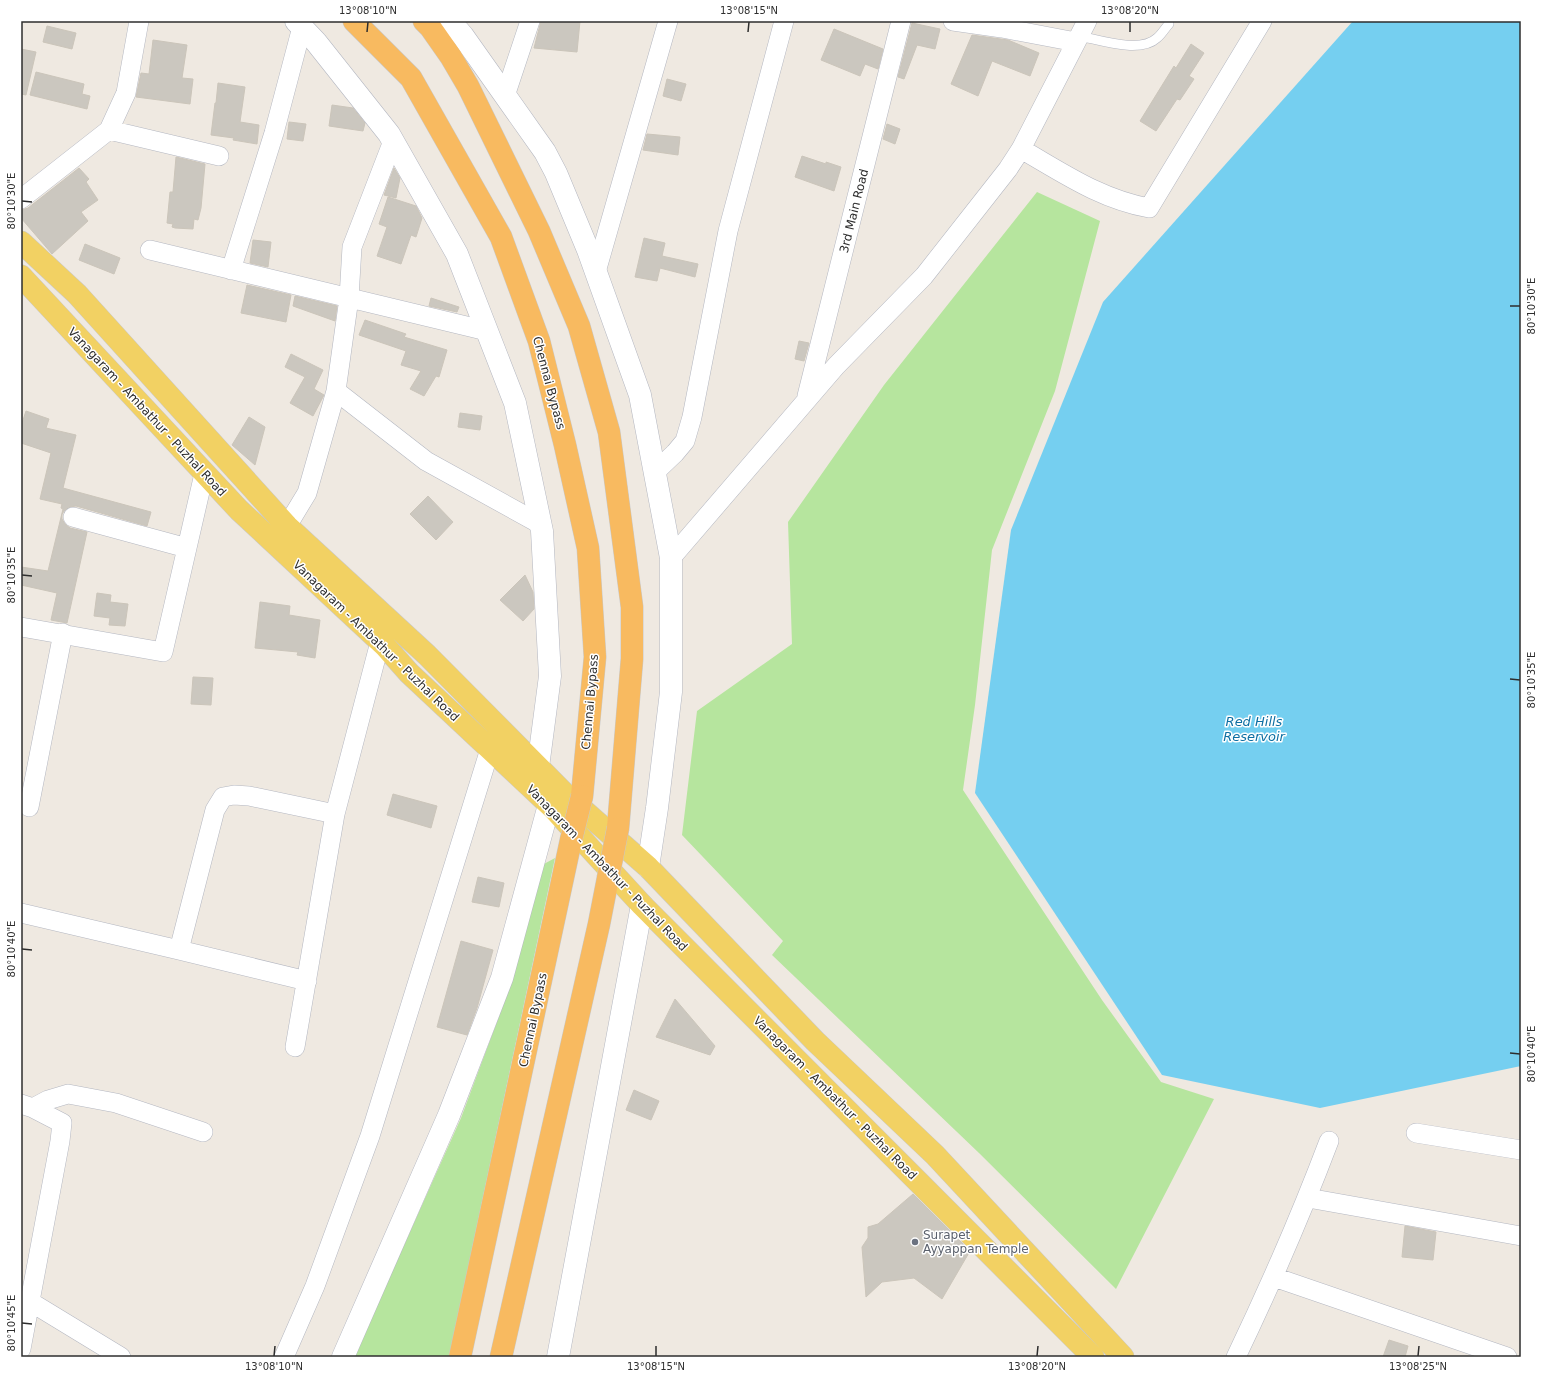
<svg xmlns="http://www.w3.org/2000/svg" width="1542" height="1378" font-family="'DejaVu Sans',sans-serif">
<style>
.green{fill:#b6e59e}
.water{fill:#75cff0}
.building{fill:#cbc7bf;stroke:#cbc5ba}
.lines{fill:none;stroke-linecap:round;stroke-linejoin:round}
.service-casing{stroke:#b4b7c1;stroke-width:10}
.minor-casing{stroke:#b4b7c1;stroke-width:20}
.tertiary-casing{stroke:#b4b7c1;stroke-width:23}
.primary-casing{stroke:#c9c9c9;stroke-width:23}
.trunk-casing{stroke:#c9c9c9;stroke-width:23}
.service{stroke:#fff;stroke-width:9}
.minor{stroke:#fff;stroke-width:19}
.tertiary{stroke:#fff;stroke-width:22}
.primary{stroke:#f2d163;stroke-width:22}
.trunk{stroke:#f8ba60;stroke-width:22}
.trunk-bridge-casing{stroke:#c9c9c9;stroke-width:23;stroke-linecap:butt}
.trunk-bridge{stroke:#f8ba60;stroke-width:22}
.ticks{fill:none;stroke:#2e2e2e;stroke-width:1.5}
.worship-dot{fill:#6b7280;stroke:#fff;stroke-width:1.5}
.labels{text-anchor:middle;dominant-baseline:central;stroke-width:3;stroke-linejoin:round;paint-order:stroke}
.street-label{font-size:12px;fill:#2e2e2e;stroke:#fff}
.worship-label{font-size:12px;fill:#5b616d;stroke:#fff;text-anchor:start}
.water-label{font-size:13px;font-style:italic;fill:#0d6fa3;stroke:#fff}
.neatline{fill:none;stroke:#2e2e2e;stroke-width:1.5}
.ticks-label{font-size:10px;text-anchor:middle;fill:#2e2e2e}
</style>
<rect width="100%" height="100%" fill="#efe9e1"/>
<!-- green -->
<path class="green" d="M1037,192L1100,221L1055,391L992,550L975,705L963,790L1102,1000L1161,1082L1214,1099L1116,1289L979,1153L772,955L783,941L682,835L697,711L792,644L788,522L884,385Z
M555,858L449,1357H354L461,1118L513,979L542,865Z"/>
<!-- water -->
<path class="water" d="M1353,21H1521V1066L1320,1108L1162,1075L975,793L1011,530L1103,302Z"/>
<!-- building -->
<path class="building" d="M541,21H580L577,52L534,48Z
M912,23L940,29L935,49L917,45L904,79L898,77Z
M47,26L76,33L72,49L43,42Z
M834,29L883,49L878,69L865,64L860,76L821,60Z
M972,35L1008,40L1039,53L1030,76L992,61L978,96L951,84Z
M153,40L187,45L182,78L193,79L190,104L136,97L141,73L149,74Z
M1191,44L1204,53L1189,76L1194,79L1180,100L1177,99L1156,131L1140,121L1174,66L1176,68Z
M21,49L36,52L26,95L21,94Z
M36,72L84,84L82,94L90,96L87,109L30,95Z
M667,79L686,84L681,101L663,96Z
M218,83L245,87L240,122L259,125L257,144L233,140L234,138L211,135L215,103H216Z
M332,105L353,108L365,123L363,131L329,126Z
M289,122L306,124L303,141L287,139Z
M887,124L900,129L895,144L883,139Z
M647,134L680,137L678,155L643,150Z
M802,156L826,164V162L841,167L834,191L795,177Z
M176,157L205,164L201,208L198,220L194,219L193,229L175,228L172,227L173,224L167,223L170,192H173Z
M79,168L89,179L86,182L98,200L81,212L88,221L52,254L21,218V210L28,208Z
M394,168L400,178L396,198L384,195Z
M388,197L416,206L422,218L416,237L411,235L401,264L377,256L387,227L379,224Z
M644,238L665,243L662,256L698,264L695,277L660,268L657,281L635,277Z
M253,240L271,242L268,267L250,263Z
M85,244L120,258L114,274L79,260Z
M247,285L291,295L286,322L241,313Z
M295,296L337,306L335,321L293,306Z
M431,298L459,307L457,312L429,306Z
M365,320L406,334L404,337L447,350L439,377L436,376L424,396L410,389L421,371L401,365L406,351L359,335Z
M799,341L809,343L804,361L795,359Z
M291,354L323,370L314,389L324,395L313,416L290,403L305,377L285,367Z
M26,411L49,419L46,428L76,435L63,488L151,512L147,526L76,506L70,507L65,510L62,514V519L65,524L70,528L87,532L67,623L51,620L57,593L21,585V567L48,571L63,509L61,508L62,504L40,499L51,453L21,443V426Z
M460,413L482,416L480,430L458,427Z
M249,417L265,427L255,465L232,445Z
M428,496L453,522L436,540L410,514Z
M525,575L533,592L534,609L523,621L500,600Z
M97,593L111,595L110,602L128,604L125,626L109,625L110,618L94,616Z
M260,602L290,606L289,615L320,620L315,658L297,655L298,652L255,648Z
M193,677L213,678L211,705L191,704Z
M393,794L437,806L431,828L387,815Z
M478,877L504,883L499,907L472,902Z
M461,941L493,950L477,1008L467,1035L437,1027Z
M675,999L715,1046L710,1055L656,1037Z
M634,1090L659,1101L651,1120L626,1110Z
M913,1194L970,1251L942,1299L914,1278L882,1282L866,1297L862,1247L868,1238V1227L878,1224Z
M1405,1226L1436,1232L1433,1260L1402,1257Z
M1389,1340L1408,1346L1405,1357H1383Z"/>
<g class="lines">
<defs>
<path id="service" d="M1079,36C1100,40 1140,54 1157,38C1162,34 1165,28 1169,24"/>
<path id="minor" d="M953,21L1002,28L1076,42
M505,96L530,21
M109,130L219,156
M1021,149C1063,173 1100,199 1149,208L1262,21
M21,199L109,130L126,93L139,21
M150,250L487,331
M231,270L274,133L302,27
M596,272L668,21
M336,391L426,461L540,524
M807,396L901,21
M655,472L675,453L685,441L692,417L728,231L784,21
M73,517L187,548
M287,526L307,493L336,391L349,298L352,247L393,141
M671,558L836,366L924,276L1008,169L1021,149L1087,21
M21,627L163,652L204,474
M29,807L63,633
M21,913L179,950L215,810L223,797L234,795L249,796L335,814L380,642
M179,950L307,981
M295,1047L335,814
M21,1104L33,1108L62,1123L60,1141L21,1349
M33,1108L48,1100L68,1094L116,1103L203,1132
M1416,1133L1521,1150
M1308,1198L1521,1236
M1274,1277L1507,1357
M29,1301L121,1357
M284,1357L315,1286L370,1136L490,749
M1236,1357C1270,1286 1301,1215 1329,1141"/>
<path id="tertiary" d="M296,21L316,42L389,134L457,254L515,403L542,531L550,676L538,767L534,783
M450,21L463,36L545,152L556,173L588,250L640,395L671,558V692L657,808L648,867
M343,1357L449,1115L502,978L549,805
M558,1357L642,905"/>
<path id="primary" d="M21,242L77,294L287,526L427,655L566,795L648,867L815,1041L935,1155L1123,1357
M21,276L239,510L385,646L409,673L554,809L642,905L1093,1357"/>
<path id="trunk" d="M354,21L411,78L501,237L539,341L565,445L588,548L595,657L582,796
M424,21L430,27L451,57L468,86L539,231L579,326L609,432L632,607V659L618,828
M460,1357L571,840
M501,1357L599,924L608,878"/>
</defs>
<!-- service casing -->
<use href="#service" class="service-casing"/>
<!-- minor casing -->
<use href="#minor" class="minor-casing"/>
<!-- tertiary casing -->
<use href="#tertiary" class="tertiary-casing"/>
<!-- primary casing -->
<use href="#primary" class="primary-casing"/>
<!-- trunk casing -->
<use href="#trunk" class="trunk-casing"/>
<!-- service -->
<use href="#service" class="service"/>
<!-- minor -->
<use href="#minor" class="minor"/>
<!-- tertiary -->
<use href="#tertiary" class="tertiary"/>
<!-- primary -->
<use href="#primary" class="primary"/>
<!-- trunk -->
<use href="#trunk" class="trunk"/>
<defs>
<path id="trunk-bridge" d="M571,840L582,796
M608,878L618,828"/>
</defs>
<!-- trunk-bridge casing -->
<use href="#trunk-bridge" class="trunk-bridge-casing"/>
<!-- trunk-bridge -->
<use href="#trunk-bridge" class="trunk-bridge"/>
</g>
<!-- ticks -->
<path class="ticks" d="M367,32L368,22M748,32L749,22M1130,32V22M22,201L32,202M1510,306H1520M22,575L32,576M1510,679L1520,680M22,949L32,950M1510,1053L1520,1054M22,1323L32,1324M274,1356L275,1346M656,1356V1346M1037,1356L1038,1346M1418,1356L1419,1346"/>
<!-- markers -->
<circle class="worship-dot" cx="915" cy="1242" r="4"/>
<g class="labels">
<!-- street labels -->
<g class="street-label">
<text transform="translate(854 211) rotate(-76)">3rd Main Road</text>
<text transform="translate(549 383) rotate(75)">Chennai Bypass</text>
<text transform="translate(147 412) rotate(47)">Vanagaram - Ambathur - Puzhal Road</text>
<text transform="translate(376 641) rotate(44)">Vanagaram - Ambathur - Puzhal Road</text>
<text transform="translate(590 702) rotate(-85)">Chennai Bypass</text>
<text transform="translate(607 868) rotate(46)">Vanagaram - Ambathur - Puzhal Road</text>
<text transform="translate(533 1020) rotate(-78)">Chennai Bypass</text>
<text transform="translate(835 1098) rotate(45)">Vanagaram - Ambathur - Puzhal Road</text>
</g>
<!-- worship labels -->
<g class="worship-label">
<text x="923" y="1235">Surapet<tspan x="923" dy="14">Ayyappan Temple</tspan></text>
</g>
<!-- water labels -->
<g class="water-label">
<text x="1254" y="721">Red Hills<tspan x="1254" dy="15">Reservoir</tspan></text>
</g>
</g>
<!-- border -->
<rect width="1542" height="1378" fill="none" stroke="#ffffff" stroke-width="44"/>
<rect x="22" y="22" width="1498" height="1334" class="neatline"/>
<g class="ticks-label">
<text x="368" y="14">13°08'10"N</text>
<text x="749" y="14">13°08'15"N</text>
<text x="1130" y="14">13°08'20"N</text>
<text transform="translate(11 201) rotate(-90)" y="4">80°10'30"E</text>
<text transform="translate(1531 306) rotate(-90)" y="4">80°10'30"E</text>
<text transform="translate(11 575) rotate(-90)" y="4">80°10'35"E</text>
<text transform="translate(1531 680) rotate(-90)" y="4">80°10'35"E</text>
<text transform="translate(11 949) rotate(-90)" y="4">80°10'40"E</text>
<text transform="translate(1531 1054) rotate(-90)" y="4">80°10'40"E</text>
<text transform="translate(11 1323) rotate(-90)" y="4">80°10'45"E</text>
<text x="274" y="1370">13°08'10"N</text>
<text x="656" y="1370">13°08'15"N</text>
<text x="1037" y="1370">13°08'20"N</text>
<text x="1418" y="1370">13°08'25"N</text>
</g>
</svg>
